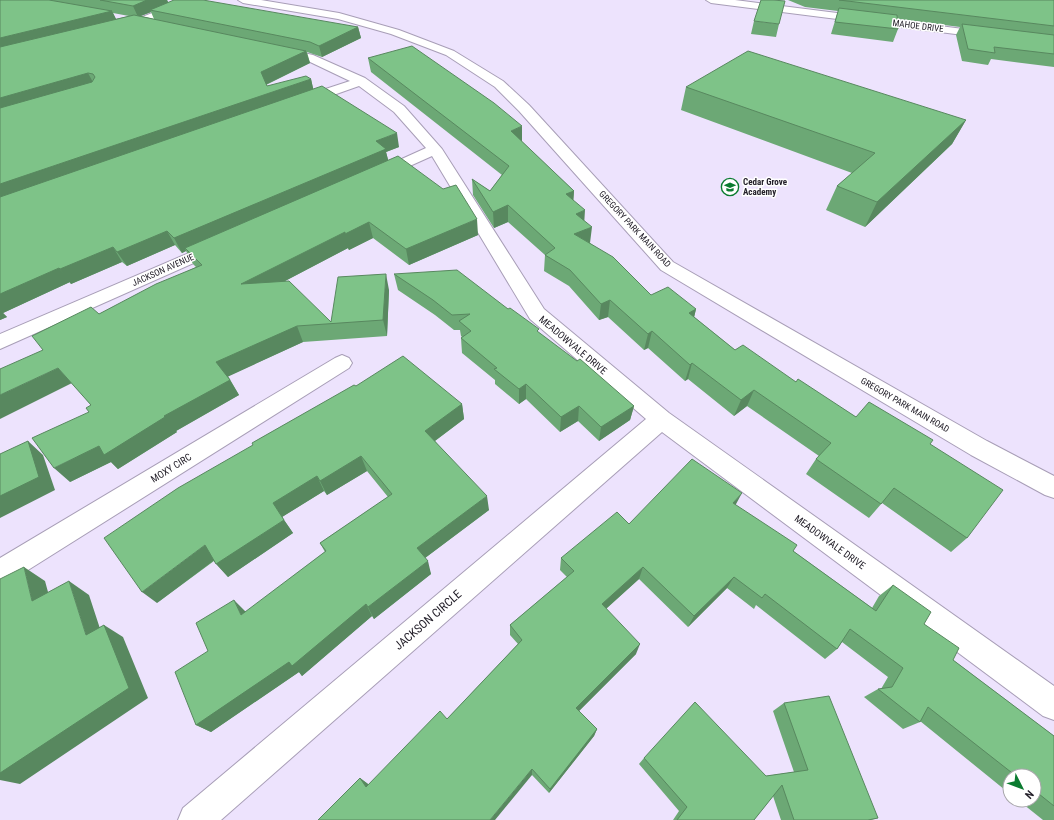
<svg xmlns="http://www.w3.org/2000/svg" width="1054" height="820" font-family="'Roboto Condensed',sans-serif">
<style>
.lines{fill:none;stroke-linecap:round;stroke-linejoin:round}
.minor-casing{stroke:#a89eb7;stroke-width:2}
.tertiary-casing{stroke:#a89eb7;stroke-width:2}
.minor{fill:#fff;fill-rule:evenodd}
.tertiary{fill:#fff;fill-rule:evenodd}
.wall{fill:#6ca875;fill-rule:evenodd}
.shaded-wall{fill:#58885f}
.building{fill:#7ec388;stroke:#58885f}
.labels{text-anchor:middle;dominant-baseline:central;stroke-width:3;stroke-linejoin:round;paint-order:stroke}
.far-street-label{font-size:9px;fill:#24202a;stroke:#fff}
.far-poi-label{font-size:9px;font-weight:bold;fill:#24202a;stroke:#fff;text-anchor:start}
.street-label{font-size:10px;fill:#24202a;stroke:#fff}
.near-street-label{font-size:12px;fill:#24202a;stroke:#fff}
</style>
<rect width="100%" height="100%" fill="#ede3fd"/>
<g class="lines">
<defs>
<path id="minor" d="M184,0H198L196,2L143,24L121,30L116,27L117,25L135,20Z
M706,0H735L987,32L992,35L987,38L711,3Z
M280,48L313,55L365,78L404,106L442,149L544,309L669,413L1054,686V720L1043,716L662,432L221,820H178L183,808L646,419L530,319L432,156L383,178L378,180L373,178L370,175L373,172L426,148L394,112L359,86L308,104H298L297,101L298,98L350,81L306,60L276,53L274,51L276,49Z
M217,241L223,242L226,246L223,250L0,349V334Z
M342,355L349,358L352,363L349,368L9,582L0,586V558L335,358Z"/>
<path id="tertiary" d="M238,0H261L339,13L399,30L454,51L503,81L529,105L673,262L987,441L1054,476V498L1045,495L971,455L661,270L519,111L495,87L446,55L391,34L338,19L243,3Z"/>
</defs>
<!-- minor casing -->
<use href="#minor" class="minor-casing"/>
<!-- tertiary casing -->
<use href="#tertiary" class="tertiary-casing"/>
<!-- minor -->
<use href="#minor" class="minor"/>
<!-- tertiary -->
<use href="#tertiary" class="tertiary"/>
</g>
<!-- wall -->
<path class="wall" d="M0,0H167L168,2L358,27L361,38L322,57L307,52L310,63L266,85L267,86L311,79L313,89L399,147L386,152L388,160L478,235L409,265L373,238L349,250L348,248L285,281L331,322L389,290L387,336L303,342L228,376L239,395L176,431L177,432L118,469L111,462L70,482L89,412L91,405L43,350L99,314L196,267L193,264L186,251L182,253L175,245L127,266L122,262L71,284L70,282L3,313L7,317L0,320ZM151,12L154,19L141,16ZM113,13L129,16L116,19Z
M788,0H1054V67L991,59L988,65L962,61L956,35L960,27L897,19L898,29L893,42L831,34L838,11L805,7Z
M754,21L779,24L776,37L751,34Z
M368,58L522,142L574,191L573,200L584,221L590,243L651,295L696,309L694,317L735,350L796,382L856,417L930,444L967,538L951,552L882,503L869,518L806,474L816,459L819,456L747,406L734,416L688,379L685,381L648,348L644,350L608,317L599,320L569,286L544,271L545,255L508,222L494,228L473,195L472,179L490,191L502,175L371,72Z
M686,87L966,120L952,144L865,227L826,210L837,186L852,173L681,110Z
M394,274L539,333L634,406L630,420L599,441L578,421L560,432L526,399L519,404L495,384V380L462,353L461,338L462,337L461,336L460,330H454L435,315L398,290Z
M356,386L462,404L464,419L435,441L489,510L425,558L431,574L374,619L372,616L302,676L299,672L211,732L196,725L208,651L246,612L325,552L320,543L388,497L367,471L327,495L324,491L282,517L293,533L228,577L214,561L157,603Z
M735,505L793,551L872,608L879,596L893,585L953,660L1054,736V820H1043L1018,800H1034V776H1010V794L920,721V722L903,729L864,697L878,689H881L888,677L842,642L837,649L825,659L756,605L754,609L727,588L688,627L639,579L606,609L636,654L579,711L597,729L594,736L549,793L532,775L318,820L360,778L368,784L369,785L447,719L518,644L510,635V625L567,577L560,570L561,558L629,524Z
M784,703L878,818L871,820H781L773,796L754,820H673L679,811L639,764L644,758L766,776L794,772L773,711Z"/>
<!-- shaded-wall -->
<path class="shaded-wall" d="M147,0H167L169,4L150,10L151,12L138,17L133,6Z
M112,11L118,23L0,52V38Z
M358,27L361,38L322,57L319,46Z
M306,51L310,63L265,85L261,72Z
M88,73L95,86L0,113V98Z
M311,79L314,92L0,202V184Z
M966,120L952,144L865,227L877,202Z
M522,126V142L511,131Z
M397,133L399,147L386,152L389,163L185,248L186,251L182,253L174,238L376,141Z
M574,191L573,207L566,194Z
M508,205V222L494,228L493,212Z
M585,210L584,226L576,214Z
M477,219L478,235L409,265L406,249Z
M369,222L373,238L349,250L348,248L249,300L241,284L345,232Z
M592,227L590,243L574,234Z
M167,231L175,245L127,266L117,252Z
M113,247L122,262L71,284L60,269Z
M59,268L70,282L3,313L7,317L0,320V294Z
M386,274L389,290L387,336L383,320Z
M610,300L608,317L599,320L601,304Z
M696,309L692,326L689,313Z
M297,326L303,342L225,378L216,362Z
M652,331L648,348L644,350L648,334Z
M692,363L688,379L685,381L690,365Z
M58,368L72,383L0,419V395Z
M230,380L239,395L176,431L177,432L118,469L111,462L70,482L54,468L99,446L164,416Z
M526,384V399L519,404V389Z
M754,390L747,406L734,416L741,400Z
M462,404L464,419L428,446L425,431Z
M579,406L578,421L560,432L561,417Z
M634,406L630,420L599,441L601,427Z
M28,441L43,455L55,490L0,518V496Z
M361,456L367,471L327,495L320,481Z
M317,476L324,491L282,517L273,503Z
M742,493L735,506L733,503Z
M487,496L489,510L421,561L417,548Z
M284,520L293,533L228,577L216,564Z
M205,545L217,558L157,603L142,592Z
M428,561L431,574L374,619L368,607Z
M24,567L45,581L54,614L32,601Z
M643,567L639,579L599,615L602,604Z
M734,577L727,588L688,627L694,616Z
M69,581L89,595L106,647L86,635Z
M234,600L246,612L241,615Z
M366,604L372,616L302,676L299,672L211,732L196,725Z
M104,625L123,637L148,698L20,784L0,780V773Z
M640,644L636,654L574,716L576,708Z
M597,729L594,736L549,793L550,789Z
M532,769V775L495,820H490Z
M360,778L368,784L374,792L366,787Z"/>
<!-- building -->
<path class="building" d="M0,0H49L112,11L0,38Z
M100,0H147L133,6Z
M174,0H203L358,27L319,46L310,42L150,10Z
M761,0H773L785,1L779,24L754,21Z
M839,0H1054V26Z
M839,8L897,15L898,29L835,22Z
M134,15L306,51L261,72L267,86L306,76L311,79L0,184V108L92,82L95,77L93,74L88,73L0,98V47Z
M962,24L1054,35V54L994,47L995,53L968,49Z
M412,46L494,103L522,126L511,131L574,191L566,194L585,210L576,214L592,227L574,234L613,257L651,295L668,287L696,309L689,313L735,350L743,345L796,382L798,379L856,417L869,402L933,440L930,444L1003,490L967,538L894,488L881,504L816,459L831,443L754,390L741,400L692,363L690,365L652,331L648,334L610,300L601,304L570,270L545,255L555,248L508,205L493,212L472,179L490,191L509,166L368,58Z
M748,51L966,120L877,202L837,186L875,153L686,87Z
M322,86L397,133L376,141L386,149L174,238L167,231L117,252L113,247L60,269L59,268L0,294V197Z
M398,156L443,189L456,185L477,219L406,249L369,222L345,234V232L241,284L289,281L331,322L338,277L386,274L383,320L297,326L216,362L230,380L164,416L165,417L104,455L99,446L54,468L32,438L89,412L86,408L91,405L58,368L0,395V369L43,350L32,336L91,307L99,314L156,284L202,265L185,248Z
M457,270L508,309L510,308L539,329L537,331L577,361L580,359L634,406L601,427L579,406L561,417L526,384L519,389L494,369L497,368L461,338L471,331L459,321L470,314L452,315L433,300L394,274Z
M403,356L462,404L425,431L487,496L417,548L428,561L368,607L366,604L292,666L289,662L196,725L175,672L208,651L196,623L234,600L241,615L326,551L320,543L392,494L361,456L320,481L317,476L273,503L284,520L216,564L205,545L142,592L104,538L178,488L253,445L252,443L354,385L356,386Z
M28,441L39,477L0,496V454Z
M692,459L742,493L733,503L797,545L793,551L876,611L893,585L931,612L924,624L959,648L953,660L1054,736V806L1034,790V776H1016L928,707L920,722L878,689L892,687L903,668L850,629L837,649L765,594L762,598L734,577L694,616L643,567L602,604L640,644L576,708L597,729L550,789L532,769L490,820H318L360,778L366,787L440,711L447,719L522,640L510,625L574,571L561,558L617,512L629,524Z
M24,567L32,601L69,581L86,635L104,625L129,688L0,773V579Z
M829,696L878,818L868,820H794L782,785L754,820H677L687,807L644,758L695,702L766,776L808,770L784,703Z"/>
<!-- icons -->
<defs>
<symbol id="school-ring" viewBox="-11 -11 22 22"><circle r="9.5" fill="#fff" stroke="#0b7b30" stroke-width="1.5"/><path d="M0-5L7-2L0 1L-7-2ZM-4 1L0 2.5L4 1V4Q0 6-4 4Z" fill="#0b7b30"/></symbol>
</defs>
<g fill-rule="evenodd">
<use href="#school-ring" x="720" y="177" width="20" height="20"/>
</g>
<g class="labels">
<!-- far-street labels -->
<g class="far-street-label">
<text transform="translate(918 26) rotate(7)">MAHOE DRIVE</text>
<text transform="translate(635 229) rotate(47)">GREGORY PARK MAIN ROAD</text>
<text transform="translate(163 270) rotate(-24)">JACKSON AVENUE</text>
<text transform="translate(905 405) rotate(30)">GREGORY PARK MAIN ROAD</text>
</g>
<!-- far-poi labels -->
<g class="far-poi-label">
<text x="743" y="182">Cedar Grove<tspan x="743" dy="10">Academy</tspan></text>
</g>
<!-- street labels -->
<g class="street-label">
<text transform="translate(573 345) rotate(40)">MEADOWVALE DRIVE</text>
<text transform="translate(171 468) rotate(-32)">MOXY CIRC</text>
<text transform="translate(830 542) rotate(36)">MEADOWVALE DRIVE</text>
</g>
<!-- near-street labels -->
<g class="near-street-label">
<text transform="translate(428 620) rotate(-41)">JACKSON CIRCLE</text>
</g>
</g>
<!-- north arrow -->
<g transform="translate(1022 788) rotate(132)"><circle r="19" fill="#ffffff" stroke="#a7a6aa"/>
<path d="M0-3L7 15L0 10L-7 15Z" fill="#0b7b30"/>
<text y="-6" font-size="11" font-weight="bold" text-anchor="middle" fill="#24202a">N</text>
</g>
</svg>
